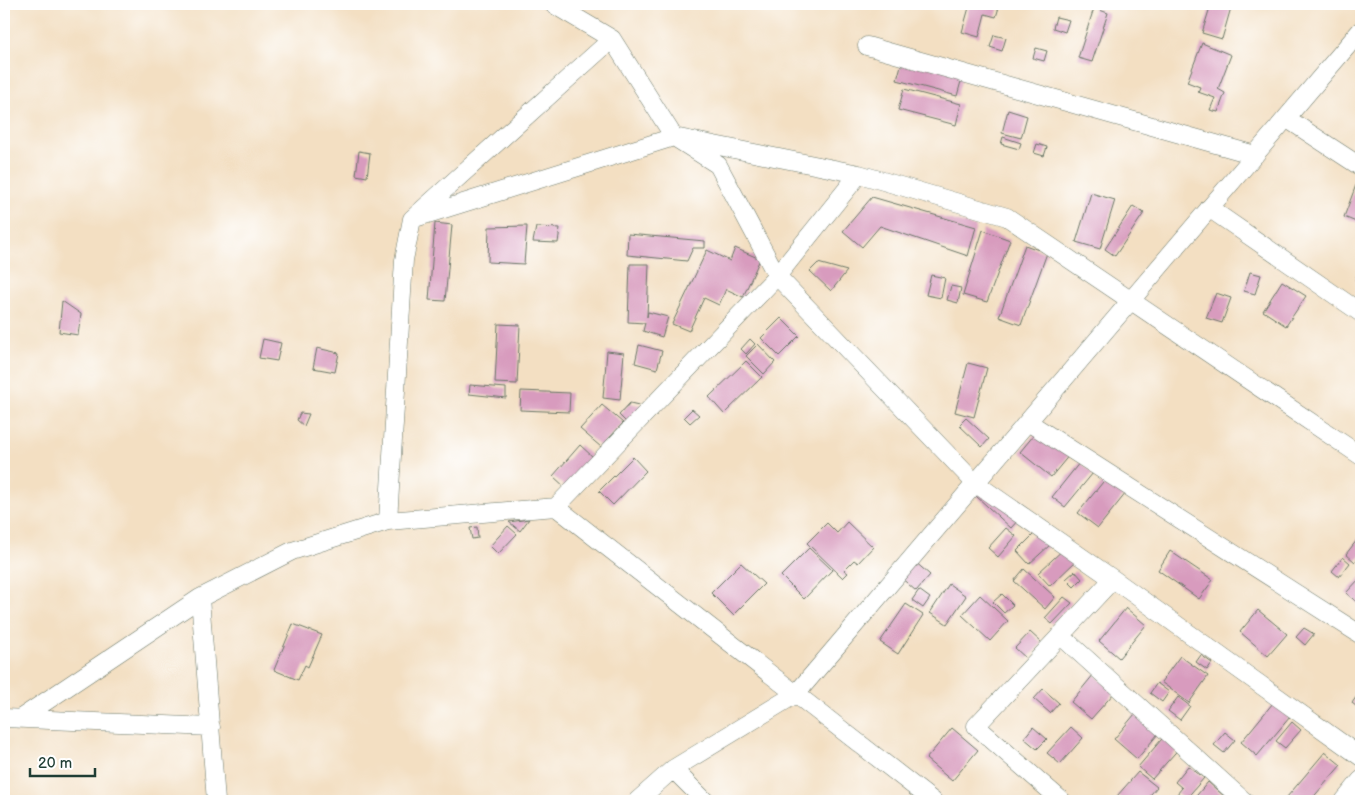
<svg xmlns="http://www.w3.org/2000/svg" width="1365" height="805" font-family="'Balsamiq Sans',sans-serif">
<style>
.building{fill:#d89bbe}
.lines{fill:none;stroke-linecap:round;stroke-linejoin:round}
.minor-casing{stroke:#697666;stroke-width:19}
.minor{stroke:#fff;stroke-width:18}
</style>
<rect width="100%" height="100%" fill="#fff"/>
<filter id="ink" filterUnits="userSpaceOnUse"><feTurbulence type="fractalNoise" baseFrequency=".02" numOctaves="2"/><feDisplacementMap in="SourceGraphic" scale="10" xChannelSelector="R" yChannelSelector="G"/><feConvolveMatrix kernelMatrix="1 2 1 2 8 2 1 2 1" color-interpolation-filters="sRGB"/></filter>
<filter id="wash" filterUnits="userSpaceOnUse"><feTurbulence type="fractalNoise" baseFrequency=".0096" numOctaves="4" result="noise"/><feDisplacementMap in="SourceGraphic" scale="20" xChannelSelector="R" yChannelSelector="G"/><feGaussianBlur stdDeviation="1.12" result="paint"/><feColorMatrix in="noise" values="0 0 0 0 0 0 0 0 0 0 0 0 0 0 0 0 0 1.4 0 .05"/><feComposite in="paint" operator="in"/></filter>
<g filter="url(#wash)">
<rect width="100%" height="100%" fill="#f3dfc2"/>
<g id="blocks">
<!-- building -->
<path class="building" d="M970,4H1000L996,17L985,14L979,37L962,32Z
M1211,4H1232L1222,39L1202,33Z
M1094,8L1108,13L1092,62L1078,58Z
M1056,17L1069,20L1065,32L1053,28Z
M994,35L1006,38L1002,51L990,47Z
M1202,43L1231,55L1218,89L1225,93L1218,112L1210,110L1215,98L1198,92L1200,87L1187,82Z
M1036,48L1047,51L1044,61L1033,58Z
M903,58L963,74L957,96L897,80Z
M904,89L961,104L956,125L898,110Z
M1008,110L1027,116L1021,138L1002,133Z
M1003,137L1021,143L1019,149L1001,144Z
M1037,144L1047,147L1044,156L1034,153Z
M359,151L370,153L367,177L356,175Z
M1356,185L1361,187V224L1344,217Z
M1091,193L1115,200L1100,249L1076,242Z
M872,197L976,227L968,256L880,226L862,247L843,231Z
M1133,206L1144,213L1115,256L1105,249Z
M435,223L452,225L445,301L429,300Z
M527,226L524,264L488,262L489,227Z
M536,227L560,228L558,243L533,242Z
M983,230L1010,240L987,302L963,295Z
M628,234L705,241V248H693L687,261L627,255Z
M1025,245L1047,253L1021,325L999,317Z
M735,248L760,259L743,297L726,289L719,305L704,298L689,331L672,324L707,250L730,261Z
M818,263L847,271L831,291L810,271Z
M1361,263V282L1355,280Z
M630,264H649L647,317L648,312L668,317L662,337L643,331L645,323L628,322Z
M1250,272L1261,275L1255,294L1244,291Z
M931,275L945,278L941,298L926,295Z
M1282,281L1306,296L1286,326L1263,311Z
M951,286L961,288L958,303L947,300Z
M1216,293L1231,298L1222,323L1206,318Z
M62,301L81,314L78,335L59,332Z
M781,318L799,336L779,356L761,338Z
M498,324L520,325L517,384L495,383Z
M263,339L281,343L277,361L259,358Z
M750,339L755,344L746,354L741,349Z
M758,344L775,362L764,374L746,356Z
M639,345L662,351L657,369L635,363Z
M317,348L339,353L335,372L313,368Z
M607,351L624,353L620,400L603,398Z
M746,361L762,377L724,414L709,397Z
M968,363L987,368L974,417L955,412Z
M470,385L506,388V398L469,394Z
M521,391L570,393L569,412L520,410Z
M630,403L643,406L627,423L619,415Z
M602,405L623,423L601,447L580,429Z
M692,409L699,415L690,423L684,417Z
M300,413L309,414L304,426L297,420Z
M966,418L989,439L982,447L959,425Z
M1039,429L1070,454L1051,477L1020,452Z
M580,445L593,457L566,488L553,476Z
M633,457L646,471L613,505L599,491Z
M1080,462L1093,473L1065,507L1052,497Z
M1107,477L1126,493L1098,528L1078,513Z
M984,486L1020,518L1011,528L976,496Z
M529,519L520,531L509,522Z
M847,522L873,547L858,563L854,560L844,570L848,573L843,578L807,543L827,523L837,533Z
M508,526L517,534L498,554L490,546Z
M477,527L478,538L472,539L470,528Z
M1006,528L1016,536L998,557L988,548Z
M1037,531L1050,545L1029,564L1017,551Z
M1361,535V555L1355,562L1346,554Z
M1066,547L1078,559L1050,586L1038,573Z
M809,548L832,570L804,599L781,576Z
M1170,551L1213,580L1199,599L1158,570Z
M1343,557L1350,563L1339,577L1332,571Z
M913,560L930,575L916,591L899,576Z
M741,563L764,584L733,615L711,593Z
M1024,569L1055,597L1045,609L1014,581Z
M1075,571L1082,579L1074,587L1066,579Z
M1361,577V602L1359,604L1346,593Z
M949,584L966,596L947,624L930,613Z
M919,590L930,598L923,608L912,600Z
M1002,594L1013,605L1004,613L993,602Z
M980,595L1008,621L990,641L962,615Z
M1064,597L1072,603L1052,624L1045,618Z
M906,604L923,615L898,654L880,642Z
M1126,608L1146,625L1119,658L1099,641Z
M1258,610L1287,634L1268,656L1240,632Z
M293,624L322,635L308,667L305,665L298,680L274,670Z
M1304,628L1314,634L1305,645L1296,637Z
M1030,632L1042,643L1027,659L1015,648Z
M1201,655L1212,663L1207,670L1196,662Z
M1180,656L1208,676L1189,703L1161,682Z
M1094,674L1115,692L1091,719L1071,702Z
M1157,683L1169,692L1162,702L1150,693Z
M1043,689L1059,703L1050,713L1034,699Z
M1361,690V710L1352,703Z
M1178,697L1190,706L1180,720L1168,711Z
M1273,703L1290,717L1257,756L1241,742Z
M1135,714L1158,734L1137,759L1114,739Z
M1292,722L1301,730L1285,748L1276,741Z
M1033,727L1047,739L1037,749L1024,738Z
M1071,727L1083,738L1060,764L1047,753Z
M952,728L978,750L952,781L926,759Z
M1225,732L1235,740L1224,753L1214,745Z
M1167,733L1182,745L1152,779L1138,767Z
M1325,752L1341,765L1310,801H1292L1287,797Z
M1188,766L1204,778L1185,800L1177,794L1182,788L1175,782Z
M1138,772L1157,787L1145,801H1123L1117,796Z
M1208,782L1225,797L1222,801H1192Z"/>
</g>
</g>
<g filter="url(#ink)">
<use href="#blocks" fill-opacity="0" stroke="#697666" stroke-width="1"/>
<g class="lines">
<defs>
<path id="minor" d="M553,4L612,39L674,137L718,165L777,276L975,483L1113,579L1361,757
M867,46L1255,155
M1286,118L1361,167
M1209,208L1361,313
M412,219L674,137L859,174L1007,217L1361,456
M1028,422L1361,635
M556,507L933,801
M388,521L404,260L412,219L612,39
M200,598L216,801
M1060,635L1244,801
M4,718L211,727
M21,718L200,598L292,551L388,521L556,507L777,276L859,174
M673,769L705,801
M637,801L673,769L796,694L1361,30
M1062,801L976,726L1113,579
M1344,801L1361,780"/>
</defs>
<!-- minor casing -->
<use href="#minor" class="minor-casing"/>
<!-- minor -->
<use href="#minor" class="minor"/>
</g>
</g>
<!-- margin -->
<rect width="1365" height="805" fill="none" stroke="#fff" stroke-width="20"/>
<!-- scale -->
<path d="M30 768v8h65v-8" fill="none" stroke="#1f3d34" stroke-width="2.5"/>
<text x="38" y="768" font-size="15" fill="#1f3d34" stroke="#ffffff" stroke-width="4" paint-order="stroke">20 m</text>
</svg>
